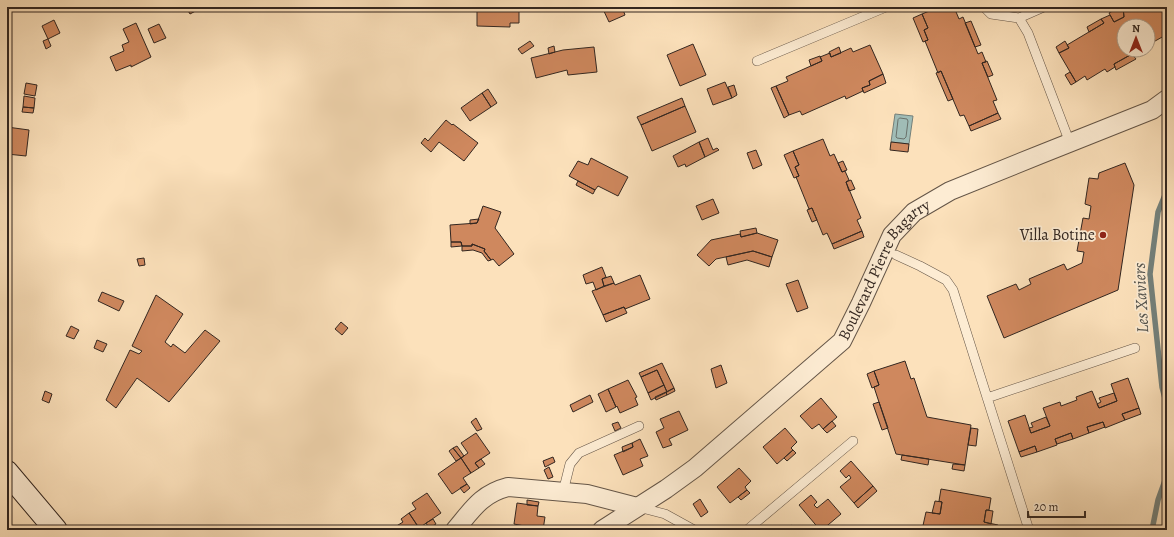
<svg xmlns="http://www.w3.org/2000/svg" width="1174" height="537" font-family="Alegreya,serif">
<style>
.water{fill:#a0bcb6;stroke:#74807a}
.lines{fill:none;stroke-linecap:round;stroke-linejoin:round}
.shore{stroke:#69716b;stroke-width:1}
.stream{stroke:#74807a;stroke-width:5.5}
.building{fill:#cf885e;stroke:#322620}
.lane-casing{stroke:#645547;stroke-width:10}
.street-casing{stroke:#645547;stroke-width:20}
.secondary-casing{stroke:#322620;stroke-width:24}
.lane{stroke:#fdecd3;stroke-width:9}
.street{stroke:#fdecd3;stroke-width:18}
.secondary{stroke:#fdecd3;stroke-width:22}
.poi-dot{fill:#8f2418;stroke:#fdecd3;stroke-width:1.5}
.labels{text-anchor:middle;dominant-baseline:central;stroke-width:3.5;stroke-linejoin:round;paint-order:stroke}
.poi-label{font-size:16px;fill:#322620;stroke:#fdecd3;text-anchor:end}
.street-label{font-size:16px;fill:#322620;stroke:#fdecd3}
.water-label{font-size:17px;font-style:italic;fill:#53534d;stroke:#fdecd3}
</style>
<rect width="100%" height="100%" fill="#fce1bb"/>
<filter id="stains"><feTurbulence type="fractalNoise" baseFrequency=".005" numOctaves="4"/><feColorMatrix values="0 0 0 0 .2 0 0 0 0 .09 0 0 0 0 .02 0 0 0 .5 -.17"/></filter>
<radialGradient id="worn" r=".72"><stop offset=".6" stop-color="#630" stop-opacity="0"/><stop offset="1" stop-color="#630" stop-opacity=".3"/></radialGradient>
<!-- water -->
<path class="water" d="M895,114L913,116L909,144L891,142Z"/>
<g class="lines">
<!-- shore -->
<path class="shore" d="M900,118L907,119L908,121L906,137L904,139L897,138L896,137L898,120Z"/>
<!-- stream -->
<path class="stream" d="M1167,190L1158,212L1150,274L1162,387L1167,406
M1152,530L1158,500L1167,475"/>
</g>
<!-- building -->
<path class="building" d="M190,7H203L190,14L187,9Z
M602,7H622L625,15L609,22Z
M939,7H954L959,19L963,17L978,54L982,52L986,62L982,63L997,100L993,101L998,113L969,126L964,115L960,116L941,71L938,73L925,41L928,40L924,30L928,28L922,14Z
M1120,7H1123L1124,17L1114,22L1109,13Z
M1123,7H1163L1164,36L1148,45V26H1124V50H1146L1134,57L1132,54L1114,64L1115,67L1107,72L1105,69L1087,80L1085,76L1076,82L1059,53L1069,48L1067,45L1104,23L1101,19L1110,15L1114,22L1124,17Z
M477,8H519V23H510V27L477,26Z
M1163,12H1167V35H1164Z
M922,14L928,28L924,30L928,40L923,42L913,18Z
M1101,19L1104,23L1089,32L1087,27Z
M54,20L60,33L48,39L42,26Z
M971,21L981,45L975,47L965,23Z
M136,23L151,57L131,67V65L116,71L110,57L124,51L122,45L129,42L123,29Z
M159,24L166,38L154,43L148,29Z
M7,31H10L8,49H7Z
M48,39L51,46L46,49L43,41Z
M530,41L534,46L522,54L518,49Z
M1065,41L1069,48L1059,53L1056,47Z
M693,44L706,75L680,86L667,55Z
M870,45L883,74L869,81L870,85L862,88L863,91L846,99L845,96L802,115L800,111L789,115L776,86L788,81L786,77L822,61L820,57L830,53L831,57L851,48L853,52Z
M554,46L555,52L549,54L548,48Z
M594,47L597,72L568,75L567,70L536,78L531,58L563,50Z
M839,47L841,53L831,57L829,52Z
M1132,54L1136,59L1116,70L1114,64Z
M820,56L822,61L811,66L809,60Z
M987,61L993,75L988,77L982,63Z
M941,71L953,99L948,101L936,73Z
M1070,72L1076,82L1071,85L1065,75Z
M883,74L886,83L864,93L862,88L870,85L869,81Z
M725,82L732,98L713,105L707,89Z
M26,83L37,85L35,96L24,94Z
M734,85L737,95L732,98L728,87Z
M776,86L789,115L784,118L771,88Z
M488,89L497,103L491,107L482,93Z
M482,93L491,107L470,121L461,108Z
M24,96L35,98L34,108L23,107Z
M682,98L685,106L641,125L637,117Z
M685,106L696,132L652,151L641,125Z
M23,107L34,108L33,113L22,112Z
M998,113L1001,119L971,131L969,126Z
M446,120L452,125L453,124L478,143L464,161L439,142L431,152L421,143L425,138L428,141Z
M7,127L29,130L26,156L7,154Z
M708,138L713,150L717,148L719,150L705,157L699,142Z
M823,139L830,156L834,154L842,172L845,171L849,180L846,182L861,218L857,220L862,231L832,244L827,233L823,235L812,208L809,209L796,177L799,176L795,167L799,165L793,151Z
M699,142L705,157L686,167L685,164L678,167L673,156Z
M891,142L909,144L908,152L890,150Z
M756,150L762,165L753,169L747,153Z
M793,151L799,165L795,167L799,176L794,178L784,155Z
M591,158L628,177L618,196L598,186L595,190L569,176L578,161L588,165Z
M843,161L847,170L842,172L838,163Z
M1125,163L1134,185L1118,290L1004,338L987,296L1016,284L1019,290L1031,284L1029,279L1064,264L1067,270L1082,263L1084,252L1077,251L1083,218L1089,219L1091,206L1085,204L1089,178L1098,179L1099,173Z
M851,180L855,189L849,191L846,182Z
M578,181L595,190L593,194L576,185Z
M713,199L719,213L702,220L696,206Z
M483,206L501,212L495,228L514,254L499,266L493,259L491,260L484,251L485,249L472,244V246H462L461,242H451L450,225L477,223Z
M812,208L817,220L812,222L807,210Z
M479,219L477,223L470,224V220Z
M756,228L757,233L741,237L740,231Z
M862,231L864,237L834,249L832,244Z
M757,233L778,240L772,257L753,251L716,259L709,266L697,255L711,240L740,234L741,237Z
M451,242H461L462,246L451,247Z
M472,244L485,249L484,251L491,260L488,261L482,253L473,250L462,251V246H472Z
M753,251L772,257L769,267L747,260L728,265L726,257Z
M144,258L145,265L139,266L137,259Z
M602,267L606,277L602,279L604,286L596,290L593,282L586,284L583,275Z
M640,275L650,299L625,309L624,307L603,315L592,291L614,283L615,285Z
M611,276L614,283L604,286L602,279Z
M798,280L808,308L797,312L786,284Z
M102,292L124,301L119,311L98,301Z
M156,295L183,314L165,342L171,347L173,344L185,353L205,330L220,341L169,402L137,378L116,408L106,400L130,350L139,354L142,351L132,346Z
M624,307L627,313L606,322L603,315Z
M341,322L348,328L342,335L335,329Z
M71,326L79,330L74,339L66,336Z
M97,340L107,344L103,352L94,348Z
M905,361L911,379L914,378L927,417L971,425L965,465L896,454L874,387L879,385L874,371Z
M662,363L674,388L667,392L657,370L641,377L639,373Z
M721,365L727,383L716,388L711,369Z
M657,370L664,385L648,393L641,377Z
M874,371L879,385L872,388L867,374Z
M1128,378L1139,408L1122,414L1125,420L1105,428L1103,422L1087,427L1089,433L1073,439L1071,433L1055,439L1057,445L1037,452L1035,446L1019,452L1008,421L1025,415L1031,433L1050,426L1043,408L1060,402L1061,406L1077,400L1076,397L1092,391L1099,408L1117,401L1111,384Z
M628,380L637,397L635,398L638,405L620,413L617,406L616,407L608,389Z
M664,385L667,392L651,400L648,393Z
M674,388L675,391L667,395L666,392Z
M608,389L616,407L606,412L598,394Z
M45,391L52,394L49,403L42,400Z
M666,392L667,395L656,400L655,397Z
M1114,393L1117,401L1099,408L1097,404L1101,402L1099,398Z
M590,395L593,402L573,412L570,405Z
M821,398L837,417L823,429L819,424L812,429L800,416Z
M879,402L888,428L882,430L873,404Z
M1139,408L1141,414L1125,420L1122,414Z
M679,411L688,430L669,439L672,445L663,448L656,432L664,428L660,419Z
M1046,417L1050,426L1031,433L1029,428L1033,427L1031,423Z
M476,418L482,429L477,431L471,422Z
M832,421L836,426L827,433L823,429Z
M618,422L621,428L615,431L612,424Z
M1103,422L1105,427L1089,433L1087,427Z
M785,428L797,442L791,448L793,450L777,464L763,447Z
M971,428L978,429L976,446L968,445Z
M476,433L490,453L475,463L479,468L471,473L461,458L468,453L461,443Z
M1071,433L1073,439L1057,444L1055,439Z
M640,439L648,456L640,459L643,466L623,475L614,455L633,447L632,443Z
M632,443L633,447L623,452L622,447Z
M457,446L464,456L461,458L453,448Z
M1035,446L1037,452L1021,457L1019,452Z
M453,448L461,458L456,461L449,451Z
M793,450L796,453L787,461L784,458Z
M902,455L929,459L928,465L901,460Z
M553,457L555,462L545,467L543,461Z
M461,458L471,473L463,478L467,484L452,494L438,474Z
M481,459L485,464L479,468L475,463Z
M851,461L873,486L854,503L840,487L851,478L849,475L846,478L840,471Z
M953,464L965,465L964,471L952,469Z
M549,467L553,477L548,479L544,470Z
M739,468L751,481L745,487L747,490L730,503L717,487Z
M467,484L470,488L464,493L460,488Z
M873,486L877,491L858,508L854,503Z
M941,489L991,498L989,510H986L984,522L998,525L997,530H922L926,512L940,514L942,502L939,501Z
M747,490L750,493L741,500L738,497Z
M427,493L441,513L419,528L409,513L416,509L412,503Z
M811,495L817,502L814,505L817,508L828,499L841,514L822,530H820L799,505Z
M700,499L708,512L701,517L693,504Z
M527,500L539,502L538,506L527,505Z
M935,501L942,502L940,514L932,513Z
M517,503L538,506L537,516L545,517L543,530H535V528L514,524Z
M986,510L993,511L991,524L984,522Z
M409,513L419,528L417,530H390L403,522L401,519Z
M433,519L436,524L429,528L426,523Z
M792,525L797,530H786Z"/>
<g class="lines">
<defs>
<path id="lane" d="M984,7L991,14L1019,18L1028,33L1070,143
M1019,18L1044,7
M757,61L886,7
M896,255L920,266L946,280L953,290L1029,530
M987,398L1135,348
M563,492L570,464L579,453L639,426
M638,507L665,514L694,530
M747,530L853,441"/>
<g id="street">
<path d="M455,530C472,510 481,494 508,487L587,494L637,507"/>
<path id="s1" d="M602,530L666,489L695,468L842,341L861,303L892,235L914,212L950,191L1039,155L1152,110L1167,99"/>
</g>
<path id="secondary" d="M7,472L56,530"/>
</defs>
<!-- lane casing -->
<use href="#lane" class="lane-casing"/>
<!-- street casing -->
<use href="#street" class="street-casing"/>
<!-- secondary casing -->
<use href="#secondary" class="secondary-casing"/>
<!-- lane -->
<use href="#lane" class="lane"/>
<!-- street -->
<use href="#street" class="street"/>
<!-- secondary -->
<use href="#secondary" class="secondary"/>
</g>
<!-- markers -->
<circle class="poi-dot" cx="1103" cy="235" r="4"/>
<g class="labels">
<!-- poi labels -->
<g class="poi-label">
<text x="1095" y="235">Villa Botine</text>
</g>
<!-- street labels -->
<g class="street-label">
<text stroke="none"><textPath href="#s1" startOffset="390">Boulevard Pierre Bagarry</textPath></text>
</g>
<!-- water labels -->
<g class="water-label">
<text transform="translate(1141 298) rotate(-93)">Les Xaviers</text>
</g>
</g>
<!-- margin -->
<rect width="1174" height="537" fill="none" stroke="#fce1bb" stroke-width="24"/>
<rect x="8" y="8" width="1158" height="521" fill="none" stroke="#322620" stroke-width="2"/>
<rect x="12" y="12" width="1150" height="513" fill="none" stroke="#322620"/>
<!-- north arrow -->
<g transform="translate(1136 38)"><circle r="19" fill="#fdecd3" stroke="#ac9d8b"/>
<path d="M0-3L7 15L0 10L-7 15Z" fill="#8f2418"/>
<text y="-6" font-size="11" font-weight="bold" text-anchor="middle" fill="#322620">N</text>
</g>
<!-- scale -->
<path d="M1028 511v6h57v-6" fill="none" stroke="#322620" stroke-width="2"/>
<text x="1034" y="511" font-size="12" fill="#322620" stroke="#fdecd3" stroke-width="3" paint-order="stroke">20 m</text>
<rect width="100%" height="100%" filter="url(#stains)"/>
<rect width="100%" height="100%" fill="url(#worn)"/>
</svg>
